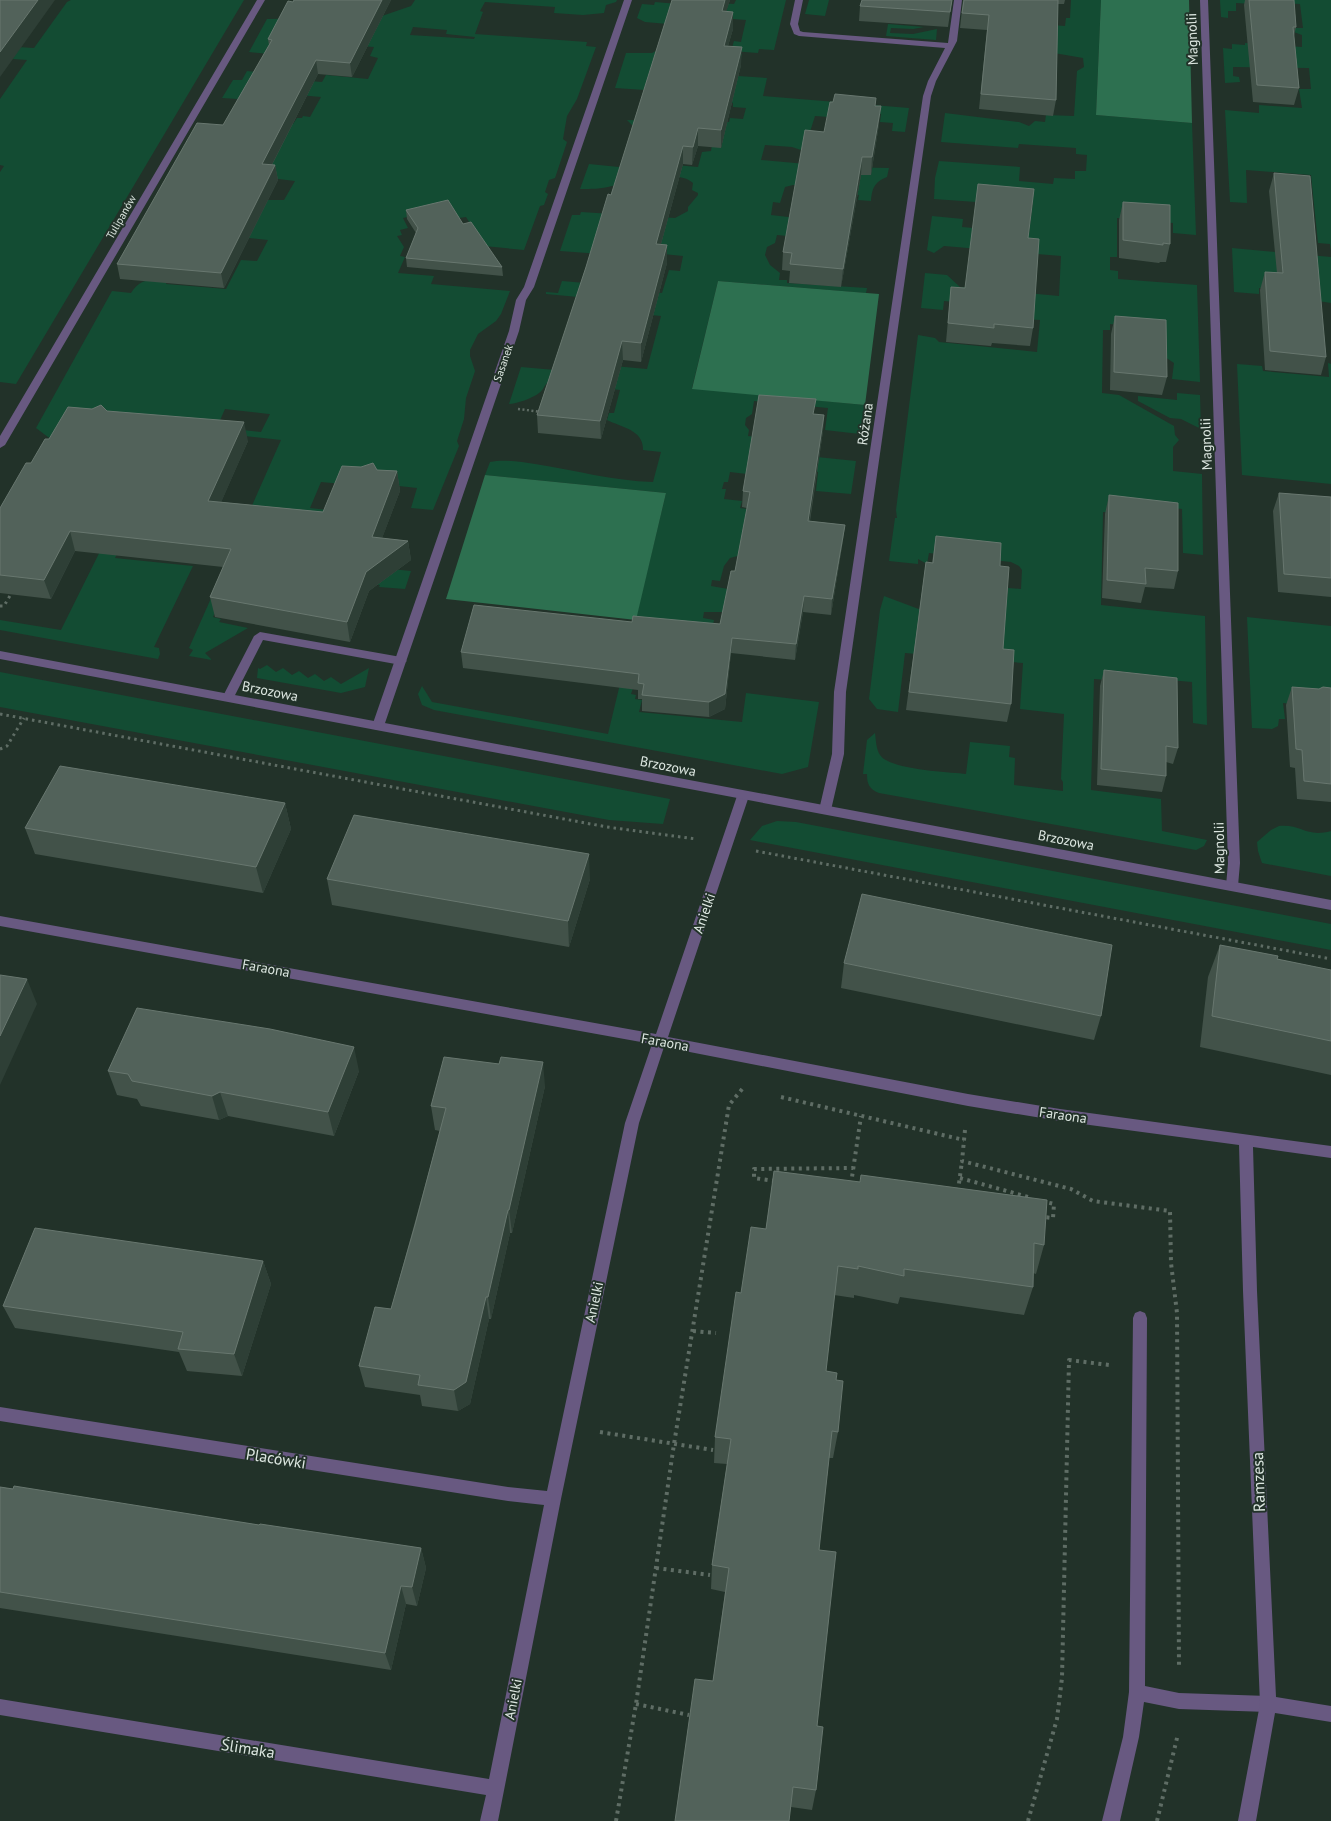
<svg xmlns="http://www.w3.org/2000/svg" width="1331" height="1821" font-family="'PT Sans',sans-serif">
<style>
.green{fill:#134c33;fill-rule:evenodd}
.forest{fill:#2d7050}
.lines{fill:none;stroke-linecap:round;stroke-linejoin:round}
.path-far2{stroke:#5f6d65;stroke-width:2.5;stroke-dasharray:2 2.5;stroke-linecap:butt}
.path-far1{stroke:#5f6d65;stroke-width:3;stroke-dasharray:2.5 4;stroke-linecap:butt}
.path{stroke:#5f6d65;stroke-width:4;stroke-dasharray:3 4.5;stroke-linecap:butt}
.service{fill:#685981;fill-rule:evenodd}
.minor{fill:#685981;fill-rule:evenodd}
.tertiary{fill:#685981;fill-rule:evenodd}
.wall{fill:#425249}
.shaded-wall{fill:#2e3f36}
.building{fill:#52625a;stroke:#68776f}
.labels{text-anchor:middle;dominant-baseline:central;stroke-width:4;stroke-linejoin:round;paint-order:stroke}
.far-street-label{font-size:11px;fill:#dce6e0;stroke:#223229}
.street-label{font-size:14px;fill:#dce6e0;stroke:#223229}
.near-street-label{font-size:16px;fill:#dce6e0;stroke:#223229}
</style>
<rect width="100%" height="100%" fill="#223229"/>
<!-- green -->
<path class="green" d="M71,0H244L16,384L0,382V172L4,166L0,165V99L27,60L0,58V46L34,48L67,2Z
M415,0H617L616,2L606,5L604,13L583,15L554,13L555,7L485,2L480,11L483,12L475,34L587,42L586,46L596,47L577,99L567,116L563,139L567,142L555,178L549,180L545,192L548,194L544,205L540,206L524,250L484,246L466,217L459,218L451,207L403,218L408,228L400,230L402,235L397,236L404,247L400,256L405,257L398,273L434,276L431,284L510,291L501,314L496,321L478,334L470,350V356L475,371L466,398L464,419L457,441L459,446L433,510L411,508L417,488L345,480L343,484L321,482L310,508L327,510L391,569L411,571L405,589L379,587L380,585L234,569L213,617L221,619L219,622L248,628L205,653L212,660L189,656L193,650L189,648L281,440L179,429L115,558L193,566L154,647L159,648L160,654L158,659L0,630V620L61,630L123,505L56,443L36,428L112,291L131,293C140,278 152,279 168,280L166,284L226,289L241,260L257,261L268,240L232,236L260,200H284L295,181L253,176L286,124H293L297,118H302L303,116L310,117L321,97L288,94L276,96L241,93L238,99L222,98L233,80H242L247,71L264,73L282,79L322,82L326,75L368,79L378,58L370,56L374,47L348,45L269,54L249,52L267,19L379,17L411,6ZM413,27L447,30L446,34L475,37L474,39L410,35ZM225,409L269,414H270L261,432L217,427Z
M736,0H786L774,50L759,49L758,53L731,51L734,41L741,42L746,20L682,15L668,24L645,22L637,18L642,4L654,5L655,2L689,5L690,1L734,4Z
M809,0H829L825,16L805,14Z
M1071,0H1101L1096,115L1192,123L1196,235L1173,233V223L1117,218V257H1110V270L1118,271V279L1197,285L1200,382L1172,379L1174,363L1165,357L1148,328L1110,324V330H1103L1102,393L1119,395L1174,426L1175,435L1179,440L1173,447V471L1202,474L1203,555L1183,553L1182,509L1136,504L1135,515L1103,512L1101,605L1205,616L1207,725L1193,723L1192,682L1169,680V677L1108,670L1107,680L1094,679L1091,790L1161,799L1162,831L1207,840L1204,846L1196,850L879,793C869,789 867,784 867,774H863L867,740L875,733C876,740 876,749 880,755C890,770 949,772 966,774L970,742L1010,746L1009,757L1015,758L1014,785L1063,791V782L1061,779L1064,714L1020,709L1023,663L905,653L898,712L877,709L869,699L880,610L884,596L924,611L977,606L1006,608L1008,588L1021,589L1022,570L1019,566L1011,562L929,553L927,564L918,559V564L889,561L895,518H897L896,510L918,335L935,338L939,342L1037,352L1040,320L1023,319V308L944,301L943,310L921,308L925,273L947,275L960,287L1059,296L1061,256L944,246L934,253L927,250L932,216L963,219L962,227L1029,233L1033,201L1005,198L1004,204L934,199L935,178L939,161L1020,167L1019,181L1053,184L1054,178L1075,179V171H1086L1087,155L1076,154V148L1019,144L1018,148L941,142L945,113L1019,122L1029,126L1035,121L1045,122L1046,115L1074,116L1077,71L1084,67L1083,58L1054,53L1026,23L1065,26L1066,18H1070Z
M1220,0H1331V251L1330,244L1318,243L1311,175L1246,170L1247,203L1230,202L1225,110L1259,113V105L1302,108L1299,89H1311L1309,68L1233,67V76L1239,77L1240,82L1225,83L1223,48L1232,49V44L1245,45V43L1302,47V35L1291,31L1290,28H1303L1300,4L1261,2L1254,4L1236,3V11H1228V18L1221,17Z
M888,24L924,27L913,29L891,28L890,33L913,34L937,29L936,40L886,36Z
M658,50L733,54H742L740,62L730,73L651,67L645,90L615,88L626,53H652Z
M694,73L767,78L763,96L909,108L905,132L892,131L893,123L880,122L881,114L831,110L829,117L815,116L804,151L792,147L765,145L761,160L839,167L889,168L887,177C874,182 872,189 871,201L858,200L859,195L845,193V190L793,185L785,187L780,203L773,202L771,215L797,218L831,240L777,235L775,243L767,247L765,255L770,265L780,273L779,280H787V283L867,288L866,293L718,281L692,388L865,405L860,434L825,430L828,408L754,401L752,414L746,418L745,425L749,430L748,436L771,439L768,452L856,461L851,494L816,491L818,472L748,465L747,474L730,472L728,482H724L722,489H726L724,499L742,501L740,508L747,509L745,554L730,558L724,566L720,581L712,580L711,586L728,589L724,612H704L703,618L714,620L710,637L633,630L666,493L485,475L490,462C504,459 521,462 535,464C575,470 613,481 653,482L661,452L643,450C644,430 621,427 607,420L609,413H614L620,390L550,381C544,384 544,390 539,393C533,398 516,404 509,404L521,367L555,370L558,361L647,369L661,316L611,311L578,297L546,294V292L558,293L562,281L585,283L584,286L662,293L669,270L680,271L683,256L603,248L601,254L560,251L572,215H580L581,212L675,218L688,211V207L698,195V193L692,190L693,183C678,168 630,183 612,186C601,189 591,189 580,189L589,164L639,169L641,162L698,167L702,152L711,151L713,139L643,127L632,125L627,120L729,122L730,118L743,119L746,108L733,107V103L715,102Z
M1232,248L1331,257V303L1318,301L1286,291L1259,288V294L1234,292Z
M1328,363L1331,364V484L1242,475L1237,364L1262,366L1263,371L1329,377Z
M1177,393L1200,395L1201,429L1181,419L1170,418L1138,401V396L1177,400Z
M1247,617L1331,626V694L1301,705L1283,703L1285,719H1279L1278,726L1272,729L1252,728Z
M626,659L633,688L631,694L636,695L635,699L642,700L639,712L742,722L746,693L819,702L808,767L782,774L434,710L422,705L418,694L422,686L432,702L608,734Z
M267,665L276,672L283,668L292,675L299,671L308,678L315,674L324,681L331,677L341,684L369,668L365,687L341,693L257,678L258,668L260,669Z
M0,672L602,786L670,799L663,824L609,820L0,707Z
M777,821L796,822L1331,924V950L750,840L762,826Z
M1279,826C1302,824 1306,838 1331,831V876L1262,863L1258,851L1257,842L1271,830Z"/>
<!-- forest -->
<path class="forest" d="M1101,0H1189L1192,123L1096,115Z
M718,281L879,294L865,405L692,389Z
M485,475L666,493L636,620L446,599Z"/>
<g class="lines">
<!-- path-far2 -->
<path class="path-far2" d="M518,409L542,412"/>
<!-- path-far1 -->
<path class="path-far1" d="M0,606H4L11,594
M0,714L607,827L696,839
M0,749L7,746L24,718
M756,851L1331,959"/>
<!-- path -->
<path class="path" d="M781,1097L964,1140
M965,1130L962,1161L1071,1189L1093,1201L1170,1211L1171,1263L1177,1313L1179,1668
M960,1178L1032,1198
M775,1181L754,1178V1169L853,1168
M851,1184L861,1116
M958,1191L962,1161
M1042,1201L1054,1204L1053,1218L1043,1217
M693,1331L716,1333
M600,1432L713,1450
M656,1568L710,1575
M636,1704L689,1715
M616,1821L636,1704L674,1444L729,1105L743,1088
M1028,1821L1057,1719L1062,1678L1069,1360L1109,1365
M1157,1821L1178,1734"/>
<!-- service -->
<path class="service" d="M260,632L401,657L407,661L401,665L263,640L232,701H224L222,698L254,636Z
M1140,1311L1145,1313L1147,1318L1145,1686L1179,1693L1268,1696L1274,1698L1276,1704L1274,1710L1268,1712L1179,1709L1144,1702L1139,1737L1120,1821H1102L1123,1737L1129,1692L1133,1318L1135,1313Z"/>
<!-- minor -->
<path class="minor" d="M257,0H265L5,445L0,448V436Z
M624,0H632L534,287L526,300L519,331L384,726L378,730L374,729L372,726L509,331L516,300L524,287Z
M795,0H803L798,24L800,31L803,32L948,43L954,0H962L957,41L936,81L931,96L846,692L844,754L831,810L825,814L819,810L832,754L834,692L923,96L928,81L945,48L799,36L794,34L790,24Z
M1200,0H1208L1240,863L1238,886L1236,889H1228L1226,886L1228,863Z
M743,792L749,796L668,1037L968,1094L1060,1109L1331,1146V1158L1253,1147L1257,1291L1276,1697L1331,1706V1722L1275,1713L1256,1821H1238L1260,1704L1243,1291L1239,1145L1060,1121L968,1106L664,1047L639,1123L561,1499L498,1821H480L486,1795L0,1715V1699L489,1779L544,1505L508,1501L0,1421V1407L508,1487L547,1491L625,1123L652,1044L0,926V916L656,1034L737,796Z"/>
<!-- tertiary -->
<path class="tertiary" d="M0,651L1331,900V910L0,659Z"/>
</g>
<!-- wall -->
<path class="wall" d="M294,0H391L352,77L318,74L272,165H275L278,180L224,288L120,279L117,264L223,125L269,45L268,39Z
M672,0H730L726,11L733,12V29L728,46L741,65L721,148L698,146L692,165L683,164L661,244L667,245V263L641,362L623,360L601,439L538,433L537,415L586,267L611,195Z
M952,0L948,27L859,21L860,6Z
M963,0H1065L1064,4H1058L1056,100L1053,116L979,109L987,30L960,28Z
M1245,0H1294L1296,27L1294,36L1299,88L1294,105L1253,102L1244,5Z
M876,106L879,124L871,175H861L841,287L789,283L790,271L782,270L783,252L824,132Z
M1274,173L1326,357L1321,375L1265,370L1260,290L1265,272L1277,273L1269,191Z
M1123,202L1170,244L1166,262H1160L1159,263L1119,258V220Z
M406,210L463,224L502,267L503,276L407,267L406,258L416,233L407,219Z
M1028,238L1033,328L1030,346L992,343L991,346L946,342L951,287L965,288Z
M1115,316L1167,377L1162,395L1110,390L1111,334Z
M107,411L248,441L221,502L323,512L377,470L397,471L400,491L382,538L408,541L411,560L369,591L350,642L215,617L210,597L223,567L75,551L51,599L0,593V508L31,463L49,439Z
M824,415L823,431L810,521L845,525L843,540L831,615L803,612L795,660L731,653L725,709L709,717L642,711V699H638V690L463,668L461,652L632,622L720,624L735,571L747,508L742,507L743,491Z
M1279,493L1331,497V597L1278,592L1273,511Z
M1109,495L1178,571L1174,589L1145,587L1141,603L1102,598L1105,514Z
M936,536L1000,566L1003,649L1011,704L1007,722L906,710L926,562L932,563Z
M1104,670L1178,748L1173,764L1166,762V776L1162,792L1097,785L1100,686Z
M1292,687L1319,689L1331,688V802L1297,799L1295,768L1290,767L1286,705Z
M285,803L291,829L263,893L35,854L25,828Z
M327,879H590L569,947L332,905Z
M1220,945L1277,959L1331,970V1075L1200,1047L1208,977Z
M844,963L1101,1016L1094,1040L841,988Z
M108,1071H359L334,1136L228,1116L219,1120L141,1106L137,1099L117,1095Z
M545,1086L512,1233H510L491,1319H489L470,1404L458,1411L422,1406L420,1395L365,1387L359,1366L391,1309L440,1131L435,1130L431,1106Z
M774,1171L1044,1245L1036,1274L1033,1273V1287L1024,1315L900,1297L898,1304L854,1295V1298L834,1295L826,1371L836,1380L838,1432L833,1458H829L819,1550L816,1790L812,1810L791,1807L713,1681L725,1592L711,1589L712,1565L727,1464L714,1463L715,1437L741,1293L766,1229Z
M263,1261L271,1284L242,1376L187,1371L179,1352L15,1328L3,1306Z
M0,1487L259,1525L421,1548L426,1568L417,1606L406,1604L391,1670L0,1608Z"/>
<!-- shaded-wall -->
<path class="shaded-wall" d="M38,0H55L0,77V52Z
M382,0H391L352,77L350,63Z
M725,0H730L721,29L722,11Z
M733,12V29L723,63L724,46Z
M742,47L741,65L721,148V130Z
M316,60L318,74L265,178L262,164Z
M881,106L879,124L871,175L872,157Z
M698,128V146L692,165L693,147Z
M683,146V164L656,262V244Z
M862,157L861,175L841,287L843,269Z
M275,165L278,180L224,288L221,273Z
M667,245V263L641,362V343Z
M622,341L623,360L601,439L600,421Z
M824,415L823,431L807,537L808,521Z
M244,422L248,441L213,521L208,501Z
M397,471L400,491L375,557L372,537Z
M845,525L843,540L831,615L832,599Z
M70,531L75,551L51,599L44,580Z
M408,541L411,560L369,591L350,642L347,622L366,572Z
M804,596L803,612L795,660L796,644Z
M732,638L731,653L725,709L709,717V702Z
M285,803L291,829L263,893L256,867Z
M589,854L590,879L569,947L568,921Z
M27,979L37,1004L0,1085V1036Z
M354,1047L359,1071L334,1136L328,1112Z
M543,1062L545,1086L512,1233L509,1210Z
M220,1092L228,1116L219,1120L212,1096Z
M508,1210L510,1233L491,1319L488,1297Z
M263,1261L271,1284L242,1376L234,1354Z
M486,1297L489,1319L470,1404L458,1411L454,1390Z
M421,1548L426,1568L417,1606L412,1587Z
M401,1586L406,1604L391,1670L385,1653Z"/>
<!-- building -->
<path class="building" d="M0,0H38L0,52Z
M294,0H382L350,63L316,60L262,164L275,165L221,273L117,264L197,123L223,125L272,40L268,39L288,1L293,2Z
M672,0H725L722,11L733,12L724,46L742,47L721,130L698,128L693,147L683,146L656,244L667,245L641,343L622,341L600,421L537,415L586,267L608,194L611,195Z
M862,0H952L950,12L860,6Z
M964,0H1058L1056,100L981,94L989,15L962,13Z
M1249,0H1294L1296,27H1293L1299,88L1257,85Z
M835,94L876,98L875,106H881L872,157H862L843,269L790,264L792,253L783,252L805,130L824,132L830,102H833Z
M1274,173L1310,176L1326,357L1270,351L1265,272L1283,273Z
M978,184L1034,189L1028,238L1039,239L1033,328L994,324V328L948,323L951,287L965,288Z
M448,200L463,224L471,222L502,267L406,258L418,228L406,210Z
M1123,202L1170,205V244L1163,243V245L1123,240Z
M1115,316L1166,320L1167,377L1114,372Z
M759,395L816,399L813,414L824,415L808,521L845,525L832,599L804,596L796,644L732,638L725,694L709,702L642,695L644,684L638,683L639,674L461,652L474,605L632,622L633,616L720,624L731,571H735L750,492L743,491Z
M101,405L107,411L244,422L208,501L323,512L342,466L361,467L373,463L377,470L397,471L372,537L408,541L366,572L347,622L210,597L231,549L70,531L44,580L0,575V508L26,463H31L45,439H49L68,407L92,409Z
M1279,493L1331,497V578L1284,574Z
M1109,495L1178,503V571L1145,568L1146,584L1107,580Z
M936,536L1001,543L1000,566L1009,567L1003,649L1014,650L1011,704L909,692L926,562L933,563Z
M1104,670L1177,678L1178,748L1166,746V776L1101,769Z
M1292,687L1319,689L1323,687L1331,688V784L1304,781L1302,750L1296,749Z
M60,766L285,803L256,867L25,828Z
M354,815L589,854L568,921L327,879Z
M862,894L1112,945L1101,1016L844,963Z
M1220,945L1278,956L1277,959L1331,970V1041L1212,1016Z
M0,975L27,979L0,1036Z
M137,1008L270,1029L354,1047L328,1112L220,1092L212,1096L132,1081L128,1074L108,1071Z
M444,1057L499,1064L501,1057L543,1062L509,1210H508L488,1297H486L466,1382L454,1390L418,1385L420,1375L359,1366L375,1307L391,1309L415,1225L446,1108L431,1106Z
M774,1171L860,1182L861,1175L1047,1200L1044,1245L1034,1243L1033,1287L904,1269V1276L858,1266V1269L838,1266L826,1371L837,1373L836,1380L843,1381L838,1432L832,1431L819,1550L836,1552L817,1726L823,1727L816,1790L793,1787L789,1821H675L695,1679L713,1681L729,1568L712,1565L731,1439L715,1437L736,1292L741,1293L751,1227L766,1229Z
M35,1228L263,1261L234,1354L178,1349L183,1332L3,1306Z
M14,1486L259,1525L260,1524L421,1548L412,1587L401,1586L385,1653L0,1592V1487L13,1489Z"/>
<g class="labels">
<!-- far-street labels -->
<g class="far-street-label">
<text transform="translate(121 217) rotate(-60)">Tulipanów</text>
<text transform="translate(503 363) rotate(-71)">Sasanek</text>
</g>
<!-- street labels -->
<g class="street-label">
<text transform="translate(1192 39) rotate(-92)">Magnolii</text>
<text transform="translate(865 424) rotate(-82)">Różana</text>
<text transform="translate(1206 444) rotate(-92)">Magnolii</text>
<text transform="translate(270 691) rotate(11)">Brzozowa</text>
<text transform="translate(668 766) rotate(11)">Brzozowa</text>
<text transform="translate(1066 840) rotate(11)">Brzozowa</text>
<text transform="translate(1219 848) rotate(-91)">Magnolii</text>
<text transform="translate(704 913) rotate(-71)">Anielki</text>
<text transform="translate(266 968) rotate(10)">Faraona</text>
<text transform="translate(665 1042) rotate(10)">Faraona</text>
<text transform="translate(1063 1115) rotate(8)">Faraona</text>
<text transform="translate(594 1302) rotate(-78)">Anielki</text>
<text transform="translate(513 1699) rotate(-79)">Anielki</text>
</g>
<!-- near-street labels -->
<g class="near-street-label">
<text transform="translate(276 1458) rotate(9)">Placówki</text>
<text transform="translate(1258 1482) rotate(-92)">Ramzesa</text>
<text transform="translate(248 1748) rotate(9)">Ślimaka</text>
</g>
</g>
</svg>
